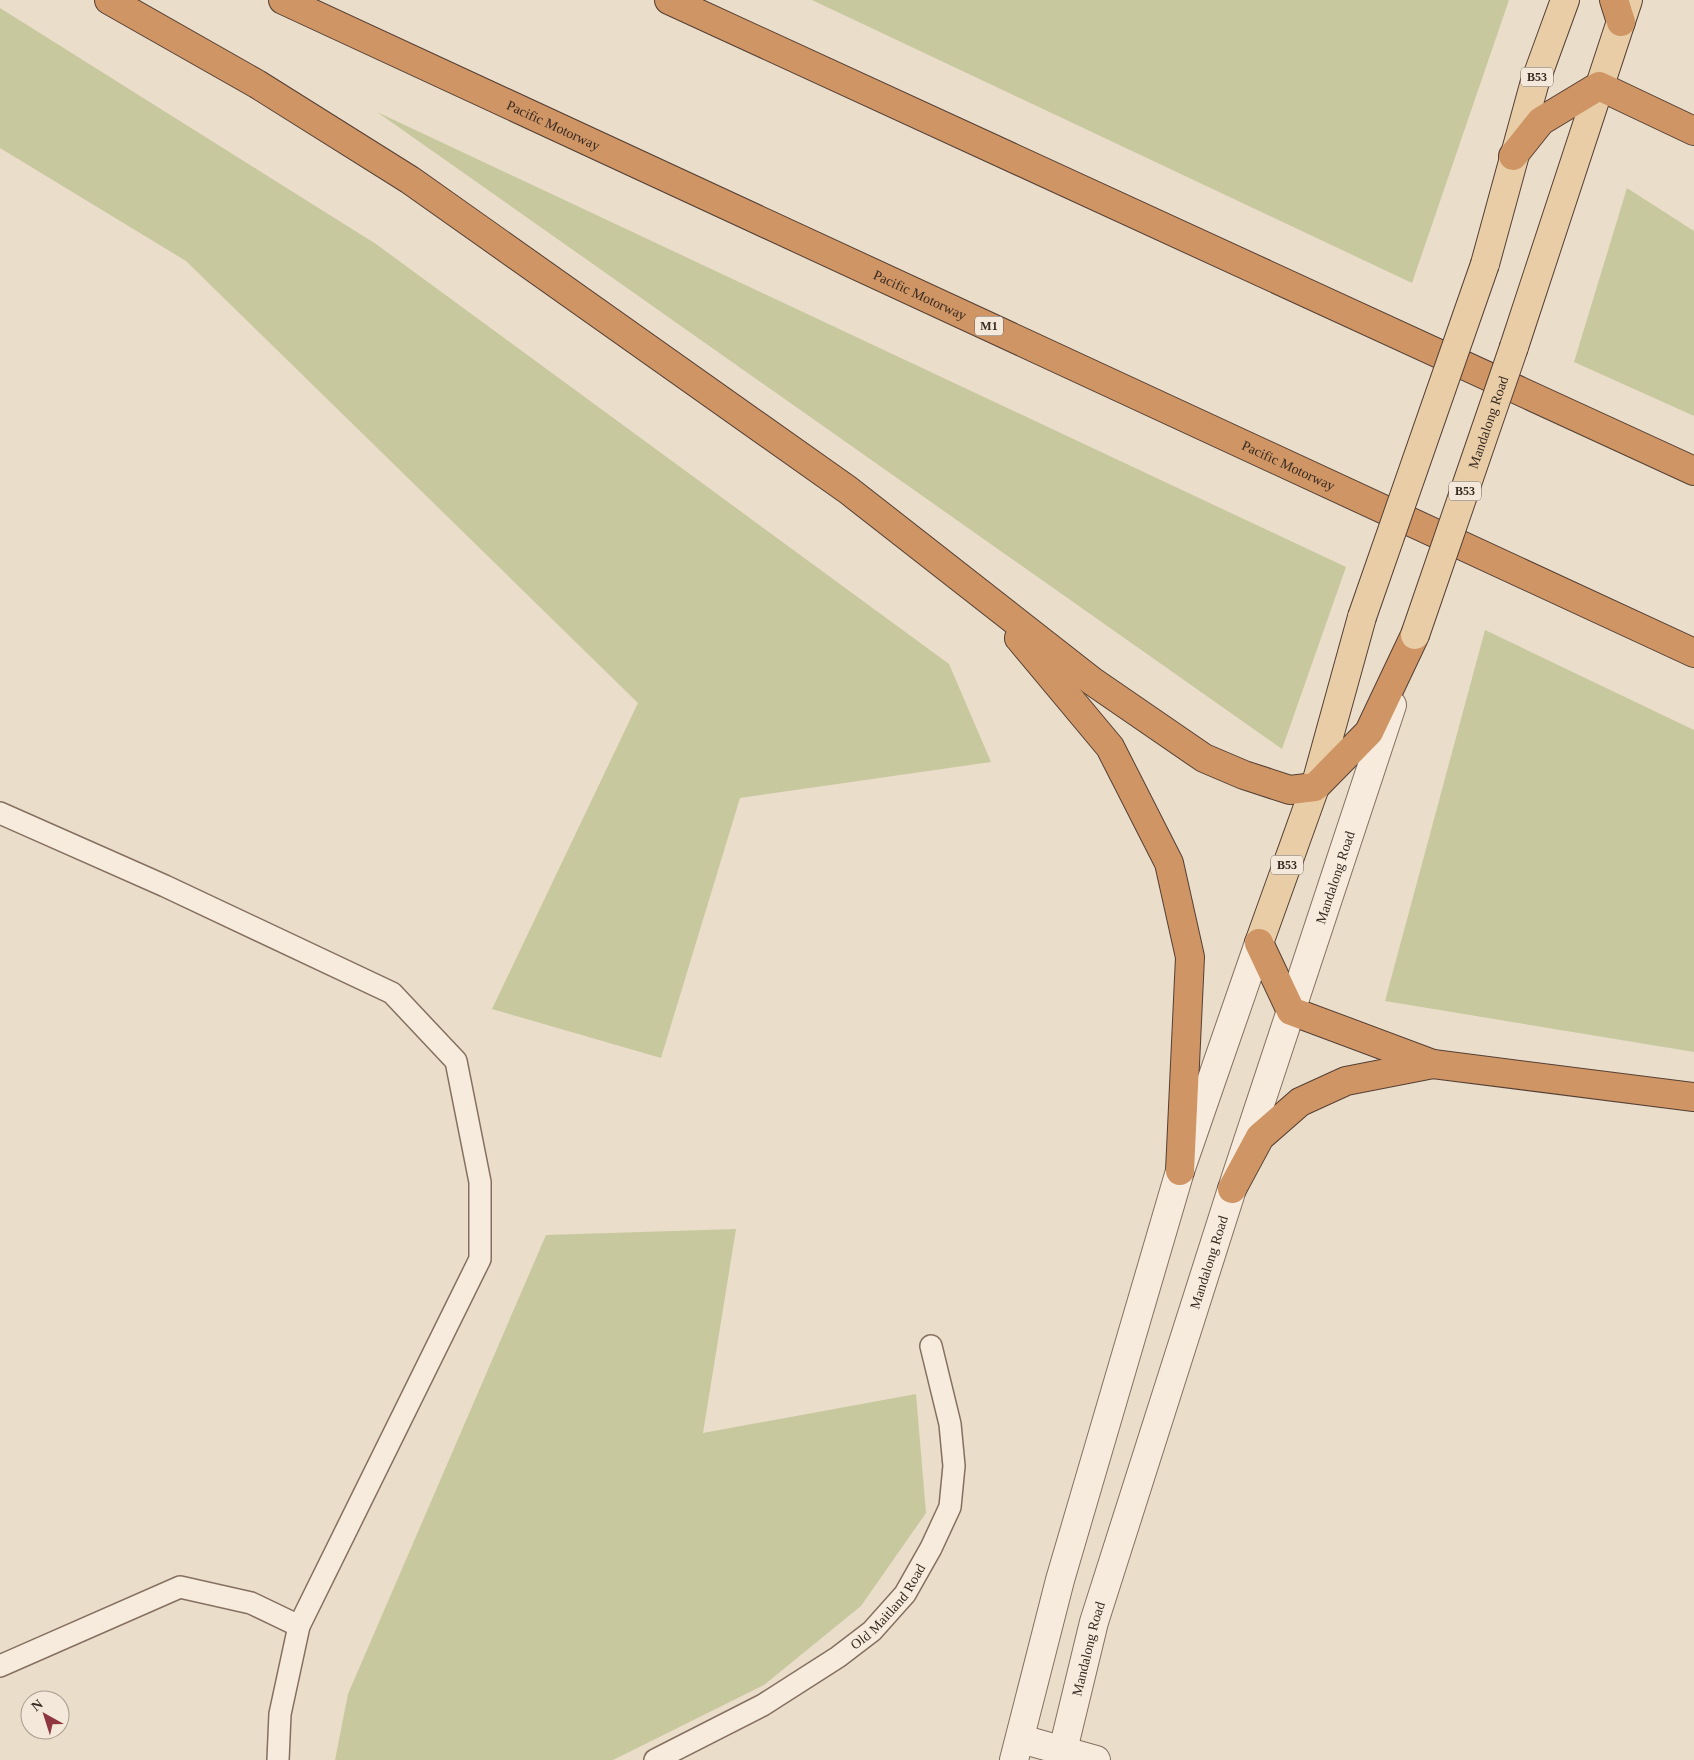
<svg xmlns="http://www.w3.org/2000/svg" width="1694" height="1760" font-family="Georgia,serif">
<style>
.green{fill:#c8c89f}
.lines{fill:none;stroke-linecap:round;stroke-linejoin:round}
.service-casing{stroke:#857060;stroke-width:24}
.minor-casing{stroke:#857060;stroke-width:30}
.tertiary-casing{stroke:#857060;stroke-width:30}
.primary-casing{stroke:#543f34;stroke-width:30}
.motorway-casing{stroke:#543f34;stroke-width:30}
.service{stroke:#f6ebdd;stroke-width:21}
.minor{stroke:#f6ebdd;stroke-width:28}
.tertiary{stroke:#f6ebdd;stroke-width:28}
.primary{stroke:#e9cda7;stroke-width:28}
.motorway{stroke:#cf9565;stroke-width:28}
.primary-bridge-casing{stroke:#543f34;stroke-width:30;stroke-linecap:butt}
.primary-bridge{stroke:#e9cda7;stroke-width:28}
.labels{text-anchor:middle;dominant-baseline:central;stroke-width:5;stroke-linejoin:round;paint-order:stroke}
.shield{fill:#f3e8d9;stroke:#6f6359;stroke-width:1}
.shield-label{font-size:12px;font-weight:bold;fill:#372a22}
.street-label{font-size:14px;fill:#372a22;stroke:#f3e8d9}
</style>
<rect width="100%" height="100%" fill="#eaddca"/>
<!-- green -->
<path class="green" d="M812,0H1509L1412,283Z
M0,8L376,244L949,664L991,762L740,798L661,1058L492,1009L638,703L186,261L0,148Z
M377,112L1346,567L1282,749Z
M1627,188L1694,231V416L1574,362Z
M1485,630L1694,730V1052L1385,1001Z
M736,1229L703,1433L916,1394L926,1513L861,1606L764,1685L613,1760H335L348,1694L546,1235Z"/>
<g class="lines">
<defs>
<g id="service">
<path d="M0,813L165,886L392,993L456,1061L480,1182V1259L299,1626L280,1714L278,1760"/>
<path d="M0,1666L180,1587L251,1603L299,1626"/>
<path id="s1" d="M655,1760L763,1705L838,1657L872,1631L905,1594L931,1548L950,1507L954,1466L950,1424L931,1346"/>
</g>
<path id="minor" d="M1021,1739L1096,1760"/>
<g id="tertiary">
<path d="M1014,1760L1060,1580L1180,1171L1259,943"/>
<path id="s2" d="M1059,1760L1063,1750L1094,1622L1232,1189L1392,705"/>
</g>
<path id="primary" d="M1485,264L1534,85L1565,0
M1514,347L1628,0
M1259,943L1315,787L1362,617"/>
<g id="motorway">
<path d="M109,0L257,84L410,180L848,490L1092,681L1204,758L1244,775L1290,790L1315,787L1369,732L1415,635"/>
<path id="s3" d="M283,0L1694,653"/>
<path d="M669,0L1694,471"/>
<path d="M1614,0L1621,22"/>
<path d="M1513,156L1541,121L1599,86L1694,131"/>
<path d="M1019,638L1110,747L1169,863L1190,957L1180,1171"/>
<path d="M1259,943L1291,1011L1433,1064L1694,1097"/>
<path d="M1232,1189L1260,1137L1300,1102L1346,1081L1433,1064"/>
</g>
</defs>
<!-- service casing -->
<use href="#service" class="service-casing"/>
<!-- minor casing -->
<use href="#minor" class="minor-casing"/>
<!-- tertiary casing -->
<use href="#tertiary" class="tertiary-casing"/>
<!-- primary casing -->
<use href="#primary" class="primary-casing"/>
<!-- motorway casing -->
<use href="#motorway" class="motorway-casing"/>
<!-- service -->
<use href="#service" class="service"/>
<!-- minor -->
<use href="#minor" class="minor"/>
<!-- tertiary -->
<use href="#tertiary" class="tertiary"/>
<!-- primary -->
<use href="#primary" class="primary"/>
<!-- motorway -->
<use href="#motorway" class="motorway"/>
<defs>
<g id="primary-bridge">
<path d="M1362,617L1485,264"/>
<path id="s4" d="M1415,635L1514,347"/>
</g>
</defs>
<!-- primary-bridge casing -->
<use href="#primary-bridge" class="primary-bridge-casing"/>
<!-- primary-bridge -->
<use href="#primary-bridge" class="primary-bridge"/>
</g>
<g class="labels">
<!-- shield labels -->
<g class="shield">
<rect x="1521" y="67.5" width="32" height="19" rx="4"/>
<rect x="975" y="316.5" width="28" height="19" rx="4"/>
<rect x="1449" y="481.5" width="32" height="19" rx="4"/>
<rect x="1271" y="855.5" width="32" height="19" rx="4"/>
</g>
<g class="shield-label">
<text x="1537" y="77">B53</text>
<text x="989" y="326">M1</text>
<text x="1465" y="491">B53</text>
<text x="1287" y="865">B53</text>
</g>
<!-- street labels -->
<g class="street-label">
<text stroke="none"><textPath href="#s3" startOffset="298">Pacific Motorway</textPath></text>
<text stroke="none"><textPath href="#s3" startOffset="702">Pacific Motorway</textPath></text>
<text stroke="none"><textPath href="#s4" startOffset="225">Mandalong Road</textPath></text>
<text stroke="none"><textPath href="#s3" startOffset="1108">Pacific Motorway</textPath></text>
<text stroke="none"><textPath href="#s2" startOffset="925">Mandalong Road</textPath></text>
<text stroke="none"><textPath href="#s2" startOffset="520">Mandalong Road</textPath></text>
<text stroke="none"><textPath href="#s1" startOffset="282">Old Maitland Road</textPath></text>
<text stroke="none"><textPath href="#s2" startOffset="115">Mandalong Road</textPath></text>
</g>
</g>
<!-- north arrow -->
<g transform="translate(45 1715) rotate(321)"><circle r="24" fill="#f3e8d9" stroke="#a89c90"/>
<path d="M0-4L9 19L0 12L-9 19Z" fill="#8e3741"/>
<text y="-8" font-size="14" font-weight="bold" text-anchor="middle" fill="#372a22">N</text>
</g>
</svg>
